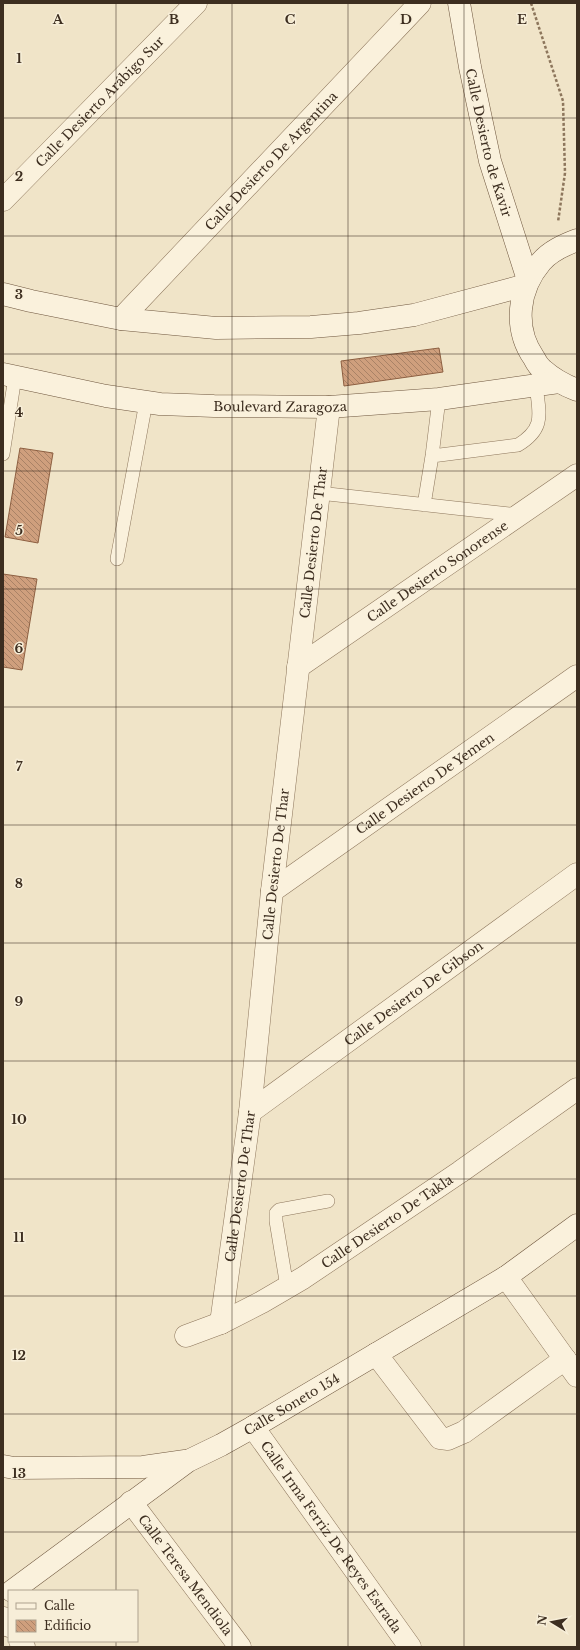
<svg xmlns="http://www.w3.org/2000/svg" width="580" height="1650" font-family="'Libre Baskerville',serif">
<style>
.building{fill:url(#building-back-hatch);stroke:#8d5f41}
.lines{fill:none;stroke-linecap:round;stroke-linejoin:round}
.lane-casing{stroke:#8d765c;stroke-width:14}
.street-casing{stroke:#8d765c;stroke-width:23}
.secondary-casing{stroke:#6f573f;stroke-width:23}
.path{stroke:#8d765c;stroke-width:2.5;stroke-dasharray:3 2;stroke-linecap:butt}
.lane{stroke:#faf1dc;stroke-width:13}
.street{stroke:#faf1dc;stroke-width:22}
.secondary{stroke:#faf1dc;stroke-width:22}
.grid{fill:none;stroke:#3d2e20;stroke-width:1;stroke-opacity:0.55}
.labels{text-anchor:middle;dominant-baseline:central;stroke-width:3;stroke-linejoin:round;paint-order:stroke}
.street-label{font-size:13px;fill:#3d2e20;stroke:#f7eed8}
.grid-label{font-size:13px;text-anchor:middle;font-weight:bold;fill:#3d2e20;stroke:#f7eed8;stroke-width:3;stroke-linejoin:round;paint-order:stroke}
</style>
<defs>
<pattern id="building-back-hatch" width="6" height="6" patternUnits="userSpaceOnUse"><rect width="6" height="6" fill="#cf9f7d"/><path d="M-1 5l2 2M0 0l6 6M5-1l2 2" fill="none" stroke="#a98266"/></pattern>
</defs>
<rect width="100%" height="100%" fill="#f0e4c8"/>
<!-- building -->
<path class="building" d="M439,348L443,372L344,386L341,361Z
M20,448L53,453L38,543L5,537Z
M3,574L37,579L22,670L3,667Z"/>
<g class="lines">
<defs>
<path id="lane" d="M3,454L15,377
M432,456L518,445C546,428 539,413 536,385
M319,493L518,515
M424,505L432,456L439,399
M117,559L146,402
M287,1287L276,1221V1213L279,1210L328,1201"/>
<g id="street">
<path id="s1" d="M3,200L196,3"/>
<path id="s2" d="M121,319L420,3"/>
<path id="s3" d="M298,667L577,475"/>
<path id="s4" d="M272,891L577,676"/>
<path id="s5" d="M250,1112L577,874"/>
<path d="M506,1277L577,1376"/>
<path id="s6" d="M221,1323L250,1112L272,891L329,407"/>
<path id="s7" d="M186,1336L221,1323L262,1302L303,1278L460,1172L577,1089"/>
<path d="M376,1354L440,1438L448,1439L464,1432L565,1359"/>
<path id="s8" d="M253,1427L410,1647"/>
<path id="s9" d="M131,1502L240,1647"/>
<path d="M3,1618L9,1626"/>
<path d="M20,1641L24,1647"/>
</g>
<g id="secondary">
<path id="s10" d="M459,3L470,67L490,161L528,280"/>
<path d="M577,240C564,245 550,251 541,262C518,289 513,328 534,358C536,362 539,367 543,370C553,379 564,385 577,390"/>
<path d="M3,294L31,301L121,319L216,328L311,327L359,323L414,315L526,285"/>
<path id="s11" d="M3,374L106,396L160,404L214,406L329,407L439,399L559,382"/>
<path d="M3,1466L14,1468L143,1467L185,1461"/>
<path id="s12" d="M12,1591L188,1461L221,1445L253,1427L506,1277L577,1225"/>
</g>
</defs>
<!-- lane casing -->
<use href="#lane" class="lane-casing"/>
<!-- street casing -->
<use href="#street" class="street-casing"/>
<!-- secondary casing -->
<use href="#secondary" class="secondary-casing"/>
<!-- path -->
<path class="path" d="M531,3L563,101L565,173L558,222"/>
<!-- lane -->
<use href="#lane" class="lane"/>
<!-- street -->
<use href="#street" class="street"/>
<!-- secondary -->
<use href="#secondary" class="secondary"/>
</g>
<!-- grid -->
<path class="grid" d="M116,3V1591M232,3V1647M348,3V1647M464,3V1647M3,118H577M3,236H577M3,354H577M3,471H577M3,589H577M3,707H577M3,825H577M3,943H577M3,1061H577M3,1179H577M3,1296H577M3,1414H577M3,1532H577M116,1641V1647"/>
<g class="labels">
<!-- street labels -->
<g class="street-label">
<text stroke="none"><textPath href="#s1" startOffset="138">Calle Desierto Arábigo Sur</textPath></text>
<text stroke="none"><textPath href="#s10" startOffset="143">Calle Desierto de Kavir</textPath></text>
<text stroke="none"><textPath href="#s2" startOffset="218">Calle Desierto De Argentina</textPath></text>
<text stroke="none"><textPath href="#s11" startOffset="280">Boulevard Zaragoza</textPath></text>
<text stroke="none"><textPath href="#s6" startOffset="786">Calle Desierto De Thar</textPath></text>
<text stroke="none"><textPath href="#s3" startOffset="169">Calle Desierto Sonorense</textPath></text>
<text stroke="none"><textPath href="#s4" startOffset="187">Calle Desierto De Yemen</textPath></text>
<text stroke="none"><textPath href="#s6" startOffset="462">Calle Desierto De Thar</textPath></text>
<text stroke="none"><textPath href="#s5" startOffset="202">Calle Desierto De Gibson</textPath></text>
<text stroke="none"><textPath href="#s6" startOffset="138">Calle Desierto De Thar</textPath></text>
<text stroke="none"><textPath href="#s7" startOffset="232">Calle Desierto De Takla</textPath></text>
<text stroke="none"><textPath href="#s12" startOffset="337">Calle Soneto 154</textPath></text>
<text stroke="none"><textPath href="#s8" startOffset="135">Calle Irma Ferriz De Reyes Estrada</textPath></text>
<text stroke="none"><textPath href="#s9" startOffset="91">Calle Teresa Mendiola</textPath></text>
</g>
</g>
<g class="grid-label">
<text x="58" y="24">A</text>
<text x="174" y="24">B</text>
<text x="290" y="24">C</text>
<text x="406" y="24">D</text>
<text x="522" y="24">E</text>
<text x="19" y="63">1</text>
<text x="19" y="181">2</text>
<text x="19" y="299">3</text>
<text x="19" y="417">4</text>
<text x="19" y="535">5</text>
<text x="19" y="653">6</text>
<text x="19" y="771">7</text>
<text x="19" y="888">8</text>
<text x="19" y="1006">9</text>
<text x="19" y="1124">10</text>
<text x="19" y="1242">11</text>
<text x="19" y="1360">12</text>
<text x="19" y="1478">13</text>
</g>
<!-- border -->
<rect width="580" height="1650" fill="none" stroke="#3d2e20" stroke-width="8"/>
<!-- legend -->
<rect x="8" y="1590" width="130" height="52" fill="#f7eed8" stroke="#ada18e"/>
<rect x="16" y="1603" width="20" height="6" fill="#faf1dc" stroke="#ada18e"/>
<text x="44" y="1610" font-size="12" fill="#3d2e20">Calle</text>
<rect x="16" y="1620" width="20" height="12" fill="url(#building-back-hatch)" stroke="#ada18e"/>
<text x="44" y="1630" font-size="12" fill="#3d2e20">Edificio</text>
<!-- north arrow -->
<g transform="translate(552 1622) rotate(280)" stroke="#f7eed8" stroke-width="3" paint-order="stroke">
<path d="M0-3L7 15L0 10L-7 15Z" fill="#3d2e20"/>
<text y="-6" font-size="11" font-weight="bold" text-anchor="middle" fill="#3d2e20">N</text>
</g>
</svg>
